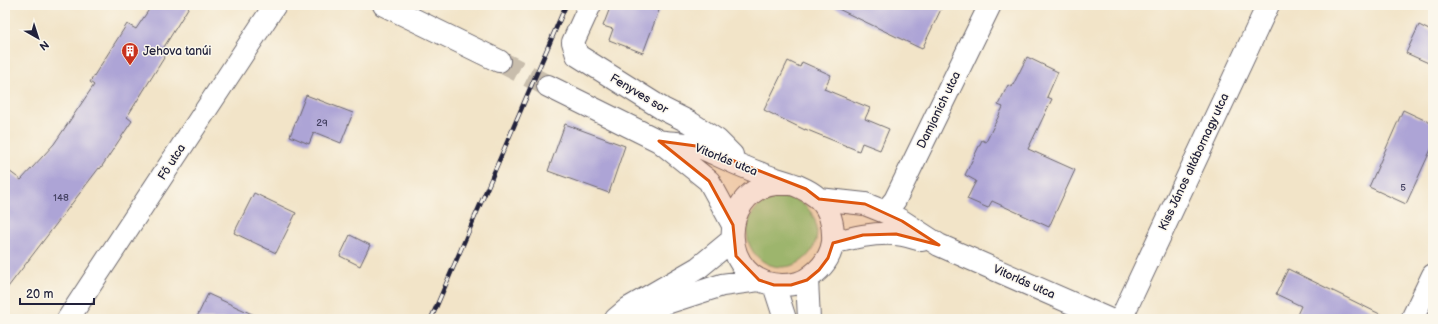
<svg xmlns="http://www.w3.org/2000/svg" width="1438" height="324" font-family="'Balsamiq Sans',sans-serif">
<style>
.green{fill:#8ece85;stroke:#587860}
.building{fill:#ada4d6}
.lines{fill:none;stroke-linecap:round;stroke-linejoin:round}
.minor-tunnel{stroke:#c8bdac;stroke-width:22;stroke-dasharray:22 11;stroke-linecap:butt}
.minor-casing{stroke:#6b666c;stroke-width:24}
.minor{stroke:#fff;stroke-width:22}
.rail-casing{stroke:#22223b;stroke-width:4.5}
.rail{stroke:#fbf7ec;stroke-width:3;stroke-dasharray:9;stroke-linecap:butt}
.marked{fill:#de560e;fill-opacity:0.2;stroke:#de560e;stroke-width:3;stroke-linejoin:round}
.labels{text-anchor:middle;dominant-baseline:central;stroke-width:3;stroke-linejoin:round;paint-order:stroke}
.number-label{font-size:10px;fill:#454262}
.poi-label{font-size:12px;fill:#22223b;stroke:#fbf7ec;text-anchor:start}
.street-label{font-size:12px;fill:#22223b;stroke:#fbf7ec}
</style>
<rect width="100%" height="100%" fill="#fbf7ec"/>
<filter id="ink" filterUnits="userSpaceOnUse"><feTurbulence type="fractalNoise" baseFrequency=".025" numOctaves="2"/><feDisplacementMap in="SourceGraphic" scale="8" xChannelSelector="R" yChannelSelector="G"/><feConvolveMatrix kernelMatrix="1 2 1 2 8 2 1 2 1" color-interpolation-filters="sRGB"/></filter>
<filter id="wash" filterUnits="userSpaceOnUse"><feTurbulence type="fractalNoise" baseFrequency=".012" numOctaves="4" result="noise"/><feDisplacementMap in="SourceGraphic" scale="16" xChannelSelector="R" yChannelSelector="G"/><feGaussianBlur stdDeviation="0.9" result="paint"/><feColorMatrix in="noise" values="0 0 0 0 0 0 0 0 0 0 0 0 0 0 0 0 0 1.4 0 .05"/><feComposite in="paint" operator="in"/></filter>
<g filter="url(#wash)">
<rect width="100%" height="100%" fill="#f2e4c8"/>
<!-- green -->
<path class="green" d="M747 232a35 35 0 1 1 70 0a35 35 0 1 1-70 0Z"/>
<g id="blocks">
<!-- building -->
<path class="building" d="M152,5H190L164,47L169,50L127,117L132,121L100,169L99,168L5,291V168L21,180L54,144L94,85L90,82L127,24L136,29Z
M611,5H661L643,53L609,40L613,29L603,26Z
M830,5H943L922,49Z
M1419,25L1433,32V65L1406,53Z
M1027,57L1058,72L1047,97L1052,99L1028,149L1075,170L1049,227L992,201L988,208L967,199L976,181L965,175L982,140L986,142L1003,107L998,105L1008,85L1012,87Z
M788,61L800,67L802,62L831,75L824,89L870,108L865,119L889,129L880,150L862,143L859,151L805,129V130L764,110Z
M306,95L353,113L341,143L314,132L309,144L290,136Z
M1403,110L1433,124V145L1406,204L1369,187Z
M565,124L625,146L609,193L548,171Z
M254,193L296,213L276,253L234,233Z
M350,235L370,245L360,266L340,256Z
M1288,269L1390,319H1295L1301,306L1276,294Z
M208,294L263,319H196Z"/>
</g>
</g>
<g filter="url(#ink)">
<use href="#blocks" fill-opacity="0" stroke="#6b666c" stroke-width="1"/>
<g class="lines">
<!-- minor-tunnel -->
<path class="minor-tunnel" d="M499,61L548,86"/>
<defs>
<path id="minor" d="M384,5L499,61
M590,5L573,42L577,55L663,109L689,122L717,140L732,155
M548,86L659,141L709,181L733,225
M659,141C671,143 684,143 695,146C702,147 708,151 715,154C730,161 746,168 762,174C781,182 802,184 818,198C830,208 834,226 833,242C831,256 822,268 811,276C803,283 792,285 782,285C719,284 716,192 775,184C780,184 786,184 791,184
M819,199L865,204L885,212L902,221L939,245L1108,319
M885,212L895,200L990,5
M833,243C854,237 872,233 894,234C903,234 913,238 922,240
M807,280L809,319
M774,285L785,319
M643,313L666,303L722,285L759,280
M68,319L275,5
M616,319L629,308L698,268L732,240
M1121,319L1268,5
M1412,319L1433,275"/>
</defs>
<!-- minor casing -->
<use href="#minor" class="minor-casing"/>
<!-- minor -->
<use href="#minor" class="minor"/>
<defs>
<path id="rail" d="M431,319L566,5"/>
</defs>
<!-- rail casing -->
<use href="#rail" class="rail-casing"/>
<!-- rail -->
<use href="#rail" class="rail"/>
</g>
</g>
<!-- marked area -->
<path class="marked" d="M659,141L696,146L806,189L819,199L865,204L902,221L939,245L896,234L863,235L833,243L828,258L819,270L807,280L791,285H774L759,280L736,256L733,225L709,181Z"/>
<!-- icons -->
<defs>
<symbol id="building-pin" viewBox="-11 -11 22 30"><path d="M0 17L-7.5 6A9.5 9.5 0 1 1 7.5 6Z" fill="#c8321e" stroke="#fbf7ec"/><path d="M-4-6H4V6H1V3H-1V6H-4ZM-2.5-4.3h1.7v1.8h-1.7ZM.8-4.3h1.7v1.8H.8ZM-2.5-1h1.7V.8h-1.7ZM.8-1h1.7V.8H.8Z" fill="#fff"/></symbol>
</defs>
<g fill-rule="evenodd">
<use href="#building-pin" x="120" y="41" width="20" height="27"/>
</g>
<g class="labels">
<!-- number labels -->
<g class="number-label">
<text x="322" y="123">29</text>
<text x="1403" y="188">5</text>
<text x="61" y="198">148</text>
</g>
<!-- poi labels -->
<g class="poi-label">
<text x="143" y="51">Jehova tanúi</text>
</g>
<!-- street labels -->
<g class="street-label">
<text transform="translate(639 94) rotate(31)">Fenyves sor</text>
<text transform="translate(939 110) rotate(-64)">Damjanich utca</text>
<text transform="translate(726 160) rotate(22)">Vitorlás utca</text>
<text transform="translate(172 162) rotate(-57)">Fő utca</text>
<text transform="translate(1194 162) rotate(-65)">Kiss János altábornagy utca</text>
<text transform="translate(1024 282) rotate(24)">Vitorlás utca</text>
</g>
</g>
<!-- margin -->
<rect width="1438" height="324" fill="none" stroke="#fbf7ec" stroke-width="20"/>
<!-- north arrow -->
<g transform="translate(38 38) rotate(141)" stroke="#fbf7ec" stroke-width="3" paint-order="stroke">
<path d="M0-3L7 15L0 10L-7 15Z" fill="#22223b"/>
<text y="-6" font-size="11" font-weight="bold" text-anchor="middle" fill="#22223b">N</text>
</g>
<!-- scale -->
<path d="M20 298v6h74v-6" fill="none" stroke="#22223b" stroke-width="2"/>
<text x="26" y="298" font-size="12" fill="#22223b" stroke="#fbf7ec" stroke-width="3" paint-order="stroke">20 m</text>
</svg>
